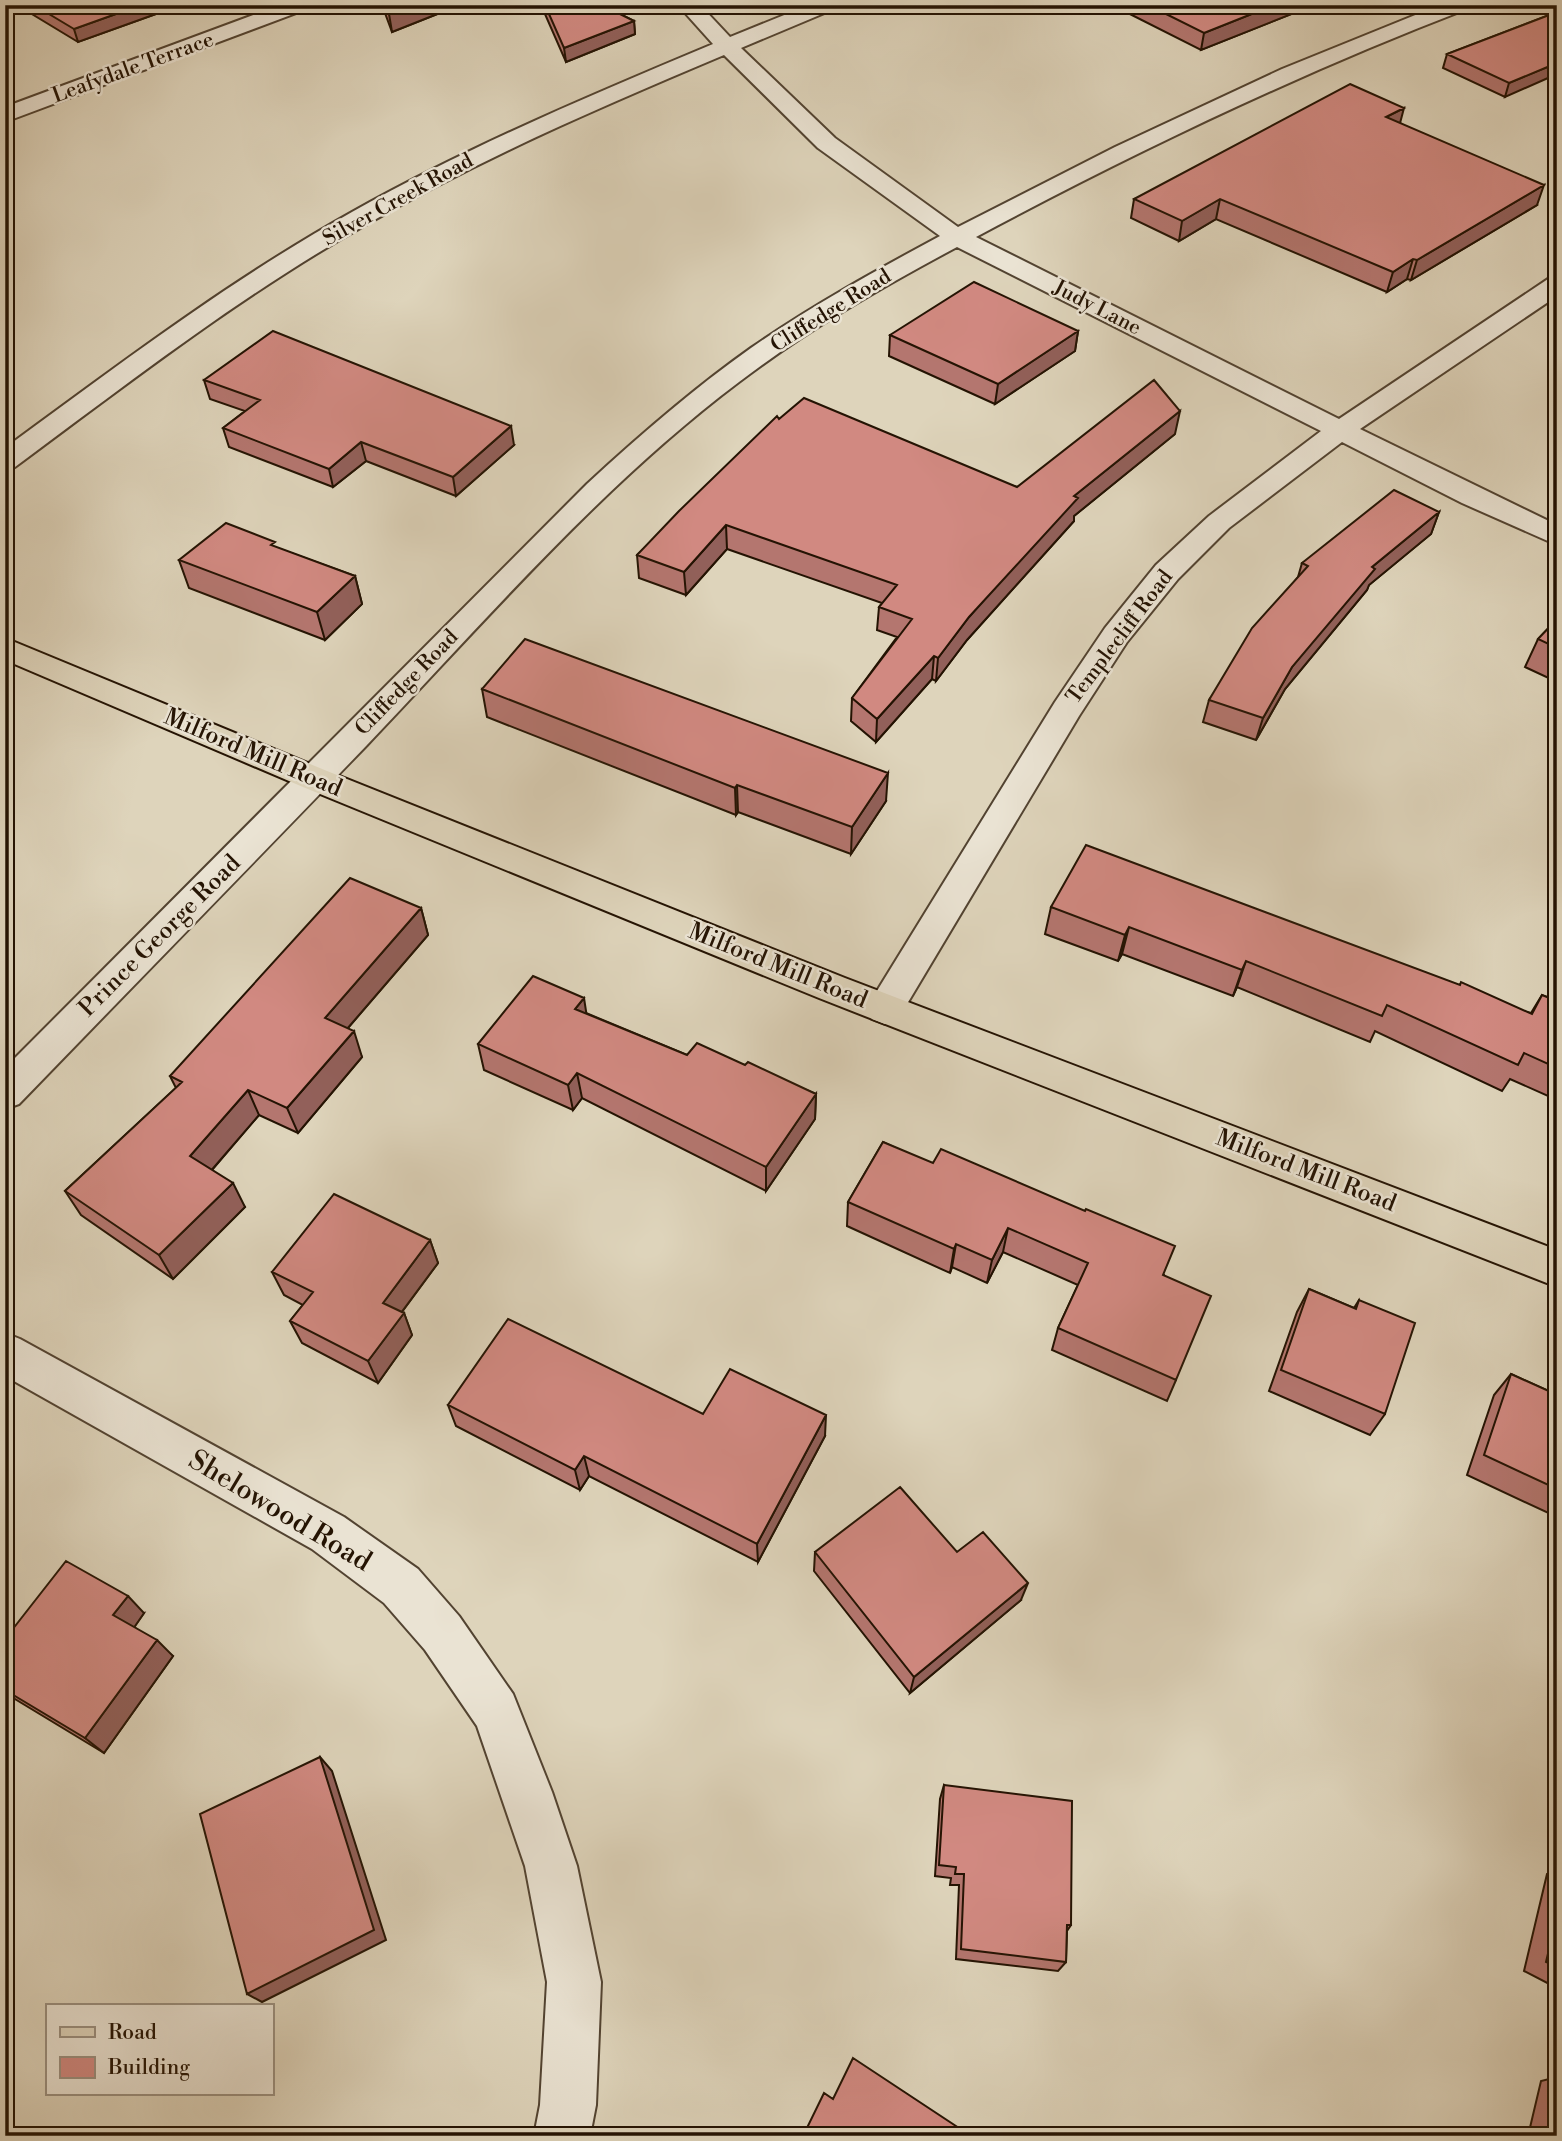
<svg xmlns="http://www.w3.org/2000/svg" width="1562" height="2141" font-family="'Libre Bodoni',serif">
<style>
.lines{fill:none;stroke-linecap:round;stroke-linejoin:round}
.minor-casing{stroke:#524331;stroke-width:4}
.major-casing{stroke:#241303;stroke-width:4}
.minor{fill:#eae3d3;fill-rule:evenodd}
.major{fill:#ded4bb;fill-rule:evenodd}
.wall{fill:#b4766f;stroke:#241303;stroke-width:2}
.shaded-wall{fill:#92605a;stroke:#241303;stroke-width:2}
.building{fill:#d18981;stroke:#241303;stroke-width:2}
.labels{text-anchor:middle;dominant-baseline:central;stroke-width:5;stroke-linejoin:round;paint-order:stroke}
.far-street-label{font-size:21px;fill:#241303;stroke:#eae3d3}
.street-label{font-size:24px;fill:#241303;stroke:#eae3d3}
.near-street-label{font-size:28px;fill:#241303;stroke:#eae3d3}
</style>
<rect width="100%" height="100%" fill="#ded4bb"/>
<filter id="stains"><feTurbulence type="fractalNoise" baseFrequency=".00286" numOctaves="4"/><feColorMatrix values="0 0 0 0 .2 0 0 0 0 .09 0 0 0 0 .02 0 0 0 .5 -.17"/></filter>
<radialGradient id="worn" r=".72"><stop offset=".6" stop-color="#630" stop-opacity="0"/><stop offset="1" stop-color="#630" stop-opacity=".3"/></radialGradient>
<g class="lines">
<defs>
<path id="minor" d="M280,5H310L307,9L5,122V107Z
M678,5H700L730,37L809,5H837L834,9L741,48L835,138L958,227L1115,147L1282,69L1440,5H1470L1467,9C1298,74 1135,152 976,237L1339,419L1548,279L1557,276V296L1360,429L1557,525V545L1462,503L1342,442L1229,528L1178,579L1127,642L1079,716L898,1019L885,1024L872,1019L866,1009L872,999L1055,702L1105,628L1156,565L1209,516L1321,431L957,247C882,287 807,330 739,382C601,486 486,620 367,745C252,865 135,984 19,1104L5,1109V1068L587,484C639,436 693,389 751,348C811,306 875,271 940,236L818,148L724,55C603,106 482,158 369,223C244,293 130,382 15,467L5,469V448C118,365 230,280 352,212C468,147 591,95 713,44Z
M5,1333L20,1339L344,1517L418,1569L459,1616L513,1694L552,1792L577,1866L601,1982L596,2105L590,2136H534L540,2105L547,1982L525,1866L477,1726L425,1650L384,1603L312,1549L5,1376Z"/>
<path id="major" d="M5,638L327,771L845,978L1557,1250V1287L819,998L303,787L5,660Z"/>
</defs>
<!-- minor casing -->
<use href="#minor" class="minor-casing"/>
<!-- major casing -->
<use href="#major" class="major-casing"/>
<!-- minor -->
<use href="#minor" class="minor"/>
<!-- major -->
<use href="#major" class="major"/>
</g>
<!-- wall -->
<path class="wall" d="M17,5H181L78,42Z
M382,5H460L392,32Z
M541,5H602L634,21L635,34L566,62Z
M1112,5H1314L1201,50Z
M1557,12L1505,97L1443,68L1447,54Z
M1400,123L1537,205L1411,280L1407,279L1387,292L1216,219L1179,241L1131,218L1134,199Z
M1078,331L1075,351L995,404L889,356L890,335Z
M204,380L514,445L456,496L366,461L333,487L229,447L223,428L245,411L210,399Z
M779,419L1017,487L1175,434L1074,516V521L967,640L936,681L932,679L876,742L851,721L852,698L897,637L877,630L879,607L882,603L727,549L686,595L639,578L637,555Z
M1439,512L1431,534L1369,585L1367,590L1285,689L1256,740L1203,722L1209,700L1298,577L1302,563Z
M277,548L355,576L362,604L325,640L189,588L179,560Z
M1557,619V682L1525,667L1538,639Z
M482,689L886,801L851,854L738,812L736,815L487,717Z
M1051,907L1531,1013L1542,995L1557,1001V1100L1510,1079L1502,1091L1375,1031L1370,1042L1237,987L1233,996L1122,954L1118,961L1045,934Z
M421,908L428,935L348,1028L362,1057L298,1133L259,1115L212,1170L245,1207L173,1279L81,1215L65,1191L176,1088L170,1076Z
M586,1013L687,1055L745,1065L816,1094L815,1119L766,1191L582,1098L573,1110L484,1070L478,1044Z
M883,1142L1164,1275L1176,1380L1167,1401L1052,1350L1058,1328L1078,1285L1003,1252L987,1283L952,1267L950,1273L847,1226L848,1202Z
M430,1240L438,1263L402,1312L404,1313L412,1335L378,1383L302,1343L290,1321L303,1305L284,1295L272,1272Z
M1309,1289L1354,1308L1359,1300L1385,1414L1370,1435L1269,1391L1297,1312Z
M1511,1374L1551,1392L1557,1386V1517L1467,1475L1494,1395Z
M448,1405L703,1414L825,1436L758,1562L589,1476L580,1490L456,1426Z
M815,1552H957L1021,1600L910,1693L814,1571Z
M144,1613L134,1627L173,1656L104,1753L5,1693V1639Z
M944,1785L1071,1925L1067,1931L1066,1962L1058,1971L956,1959L959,1885H950L951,1878L935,1876L940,1799Z
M1557,1869V1988L1524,1971L1547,1874Z
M1557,2077V2136H1528L1541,2081Z"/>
<!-- shaded-wall -->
<path class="shaded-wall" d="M141,5H181L78,42L74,29Z
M411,5H460L392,32L389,14Z
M1274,5H1314L1201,50L1204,33Z
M634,21L635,34L566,62L564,48Z
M1557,63V74L1505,97L1509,83Z
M1404,108L1399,127L1386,117Z
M1544,185L1537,205L1411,280L1417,260Z
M1220,199L1216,219L1179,241L1182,221Z
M1413,259L1407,279L1387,292L1393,272Z
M1078,331L1075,351L995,404L998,384Z
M1180,411L1175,434L1074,516V521L967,640L936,681L938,658L969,617L1074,496Z
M511,426L514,445L456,496L453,477Z
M361,442L366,461L333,487L329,469Z
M1439,512L1431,534L1369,585L1367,590L1285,689L1256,740L1263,718L1292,667L1372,567Z
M726,525L727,549L686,595L684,572Z
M355,576L362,604L325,640L317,612Z
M934,656L932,679L876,742L877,719Z
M888,773L886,801L851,854L852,827Z
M737,785L738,812L736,815L735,788Z
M421,908L428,935L334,1044L325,1018Z
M1129,927L1122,954L1118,961L1125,935Z
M1246,961L1237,987L1233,996L1242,970Z
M584,998L588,1024L575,1009Z
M354,1031L362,1057L298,1133L287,1108Z
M577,1073L582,1098L573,1110L568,1085Z
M248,1090L259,1115L203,1180L190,1156Z
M816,1094L815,1119L766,1191V1167Z
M233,1183L245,1207L173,1279L159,1255Z
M1008,1228L1003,1252L987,1283L992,1260Z
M430,1240L438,1263L392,1325L383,1303Z
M956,1244L952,1267L950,1273L954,1249Z
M404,1313L412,1335L378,1383L368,1361Z
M826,1415L825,1436L758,1562L757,1544Z
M584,1456L589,1476L580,1490L575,1470Z
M1028,1583L1021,1600L910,1693L914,1677Z
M128,1596L144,1613L131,1632L113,1615Z
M157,1640L173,1656L104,1753L85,1738Z
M320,1757L332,1771L386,1940L262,2002L247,1994Z"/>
<!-- building -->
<path class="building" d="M34,5H141L74,29Z
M386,5H411L389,14Z
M545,5H602L634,21L564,48Z
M1148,5H1274L1204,33Z
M1557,12V63L1509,83L1447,54Z
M1350,84L1404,108L1386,117L1544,185L1417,260L1413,259L1393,272L1220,199L1182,221L1134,199Z
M974,282L1078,331L998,384L890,335Z
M273,331L511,426L453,477L361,442L329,469L223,428L260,400L204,380Z
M1154,380L1180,411L1074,496L1078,498L969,617L938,658L934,656L877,719L852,698L912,619L879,607L897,585L726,525L684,572L637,555L679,511L777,416L779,419L804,398L1017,487Z
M1394,490L1439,512L1372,567L1375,569L1292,667L1263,718L1209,700L1252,628L1308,566L1302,563Z
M226,523L275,542L271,545L355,576L317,612L179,560Z
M1557,619V648L1538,639Z
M525,639L888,773L852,827L737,785L735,788L482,689Z
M1086,845L1460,985L1461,982L1532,1014L1542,995L1557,1001V1068L1524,1053L1518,1065L1387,1005L1382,1016L1246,961L1242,970L1129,927L1125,935L1051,907Z
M350,878L421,908L325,1018L354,1031L287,1108L248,1090L190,1156L233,1183L159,1255L65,1191L182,1082L170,1076Z
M533,976L584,998L575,1009L687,1055L697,1043L745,1065L748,1062L816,1094L766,1167L577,1073L568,1085L478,1044Z
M883,1142L933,1163L941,1149L1085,1211L1086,1209L1175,1246L1163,1275L1211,1296L1176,1380L1058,1328L1088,1263L1008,1228L992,1260L956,1244L954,1249L848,1202Z
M334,1194L430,1240L383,1303L404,1313L368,1361L290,1321L313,1292L272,1272Z
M1309,1289L1356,1309L1359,1300L1415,1323L1385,1414L1281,1370Z
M508,1319L703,1414L730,1369L826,1415L757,1544L584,1456L575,1470L448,1405Z
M1511,1374L1555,1394L1557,1388V1489L1484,1455Z
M900,1487L957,1552L983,1532L1028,1583L914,1677L815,1552Z
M66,1561L128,1596L113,1615L157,1640L85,1738L5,1690V1639Z
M320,1757L374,1930L247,1994L200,1814Z
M944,1785L1072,1801L1071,1925H1067L1066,1962L961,1949L964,1874H955L956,1867L939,1865Z
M1557,1916V1967L1546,1962Z
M853,2058L971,2136H803L824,2093L833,2099Z
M1557,2110V2136H1551Z"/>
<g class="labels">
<!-- far-street labels -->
<g class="far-street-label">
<text transform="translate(133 68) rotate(-20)">Leafydale Terrace</text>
<text transform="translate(398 200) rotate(-29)">Silver Creek Road</text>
<text transform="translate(1097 308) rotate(27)">Judy Lane</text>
<text transform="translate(831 311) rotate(-32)">Cliffedge Road</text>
<text transform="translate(1120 637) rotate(-53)">Templecliff Road</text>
<text transform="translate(407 683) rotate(-46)">Cliffedge Road</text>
</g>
<!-- street labels -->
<g class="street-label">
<text transform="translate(253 753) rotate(23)">Milford Mill Road</text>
<text transform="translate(160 936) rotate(-45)">Prince George Road</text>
<text transform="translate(778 966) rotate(22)">Milford Mill Road</text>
<text transform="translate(1306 1171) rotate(21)">Milford Mill Road</text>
</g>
<!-- near-street labels -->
<g class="near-street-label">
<text transform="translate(280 1511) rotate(31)">Shelowood Road</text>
</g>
</g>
<!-- margin -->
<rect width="1562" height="2141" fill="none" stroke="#ded4bb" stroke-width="28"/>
<rect x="7" y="7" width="1548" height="2127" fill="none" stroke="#241303" stroke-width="3.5"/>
<rect x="14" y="14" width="1534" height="2113" fill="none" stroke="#241303" stroke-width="2"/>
<!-- legend -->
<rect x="46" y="2004" width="228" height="91" fill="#eae3d3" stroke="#9b9080" stroke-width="2"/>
<rect x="60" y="2027" width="35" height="10" fill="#ded4bb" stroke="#9b9080" stroke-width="2"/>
<text x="108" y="2039" font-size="21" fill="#241303">Road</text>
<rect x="60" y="2057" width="35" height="21" fill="#d18981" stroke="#9b9080" stroke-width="2"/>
<text x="108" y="2074" font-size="21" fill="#241303">Building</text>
<rect width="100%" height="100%" filter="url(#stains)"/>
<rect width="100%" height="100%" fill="url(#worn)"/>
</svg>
